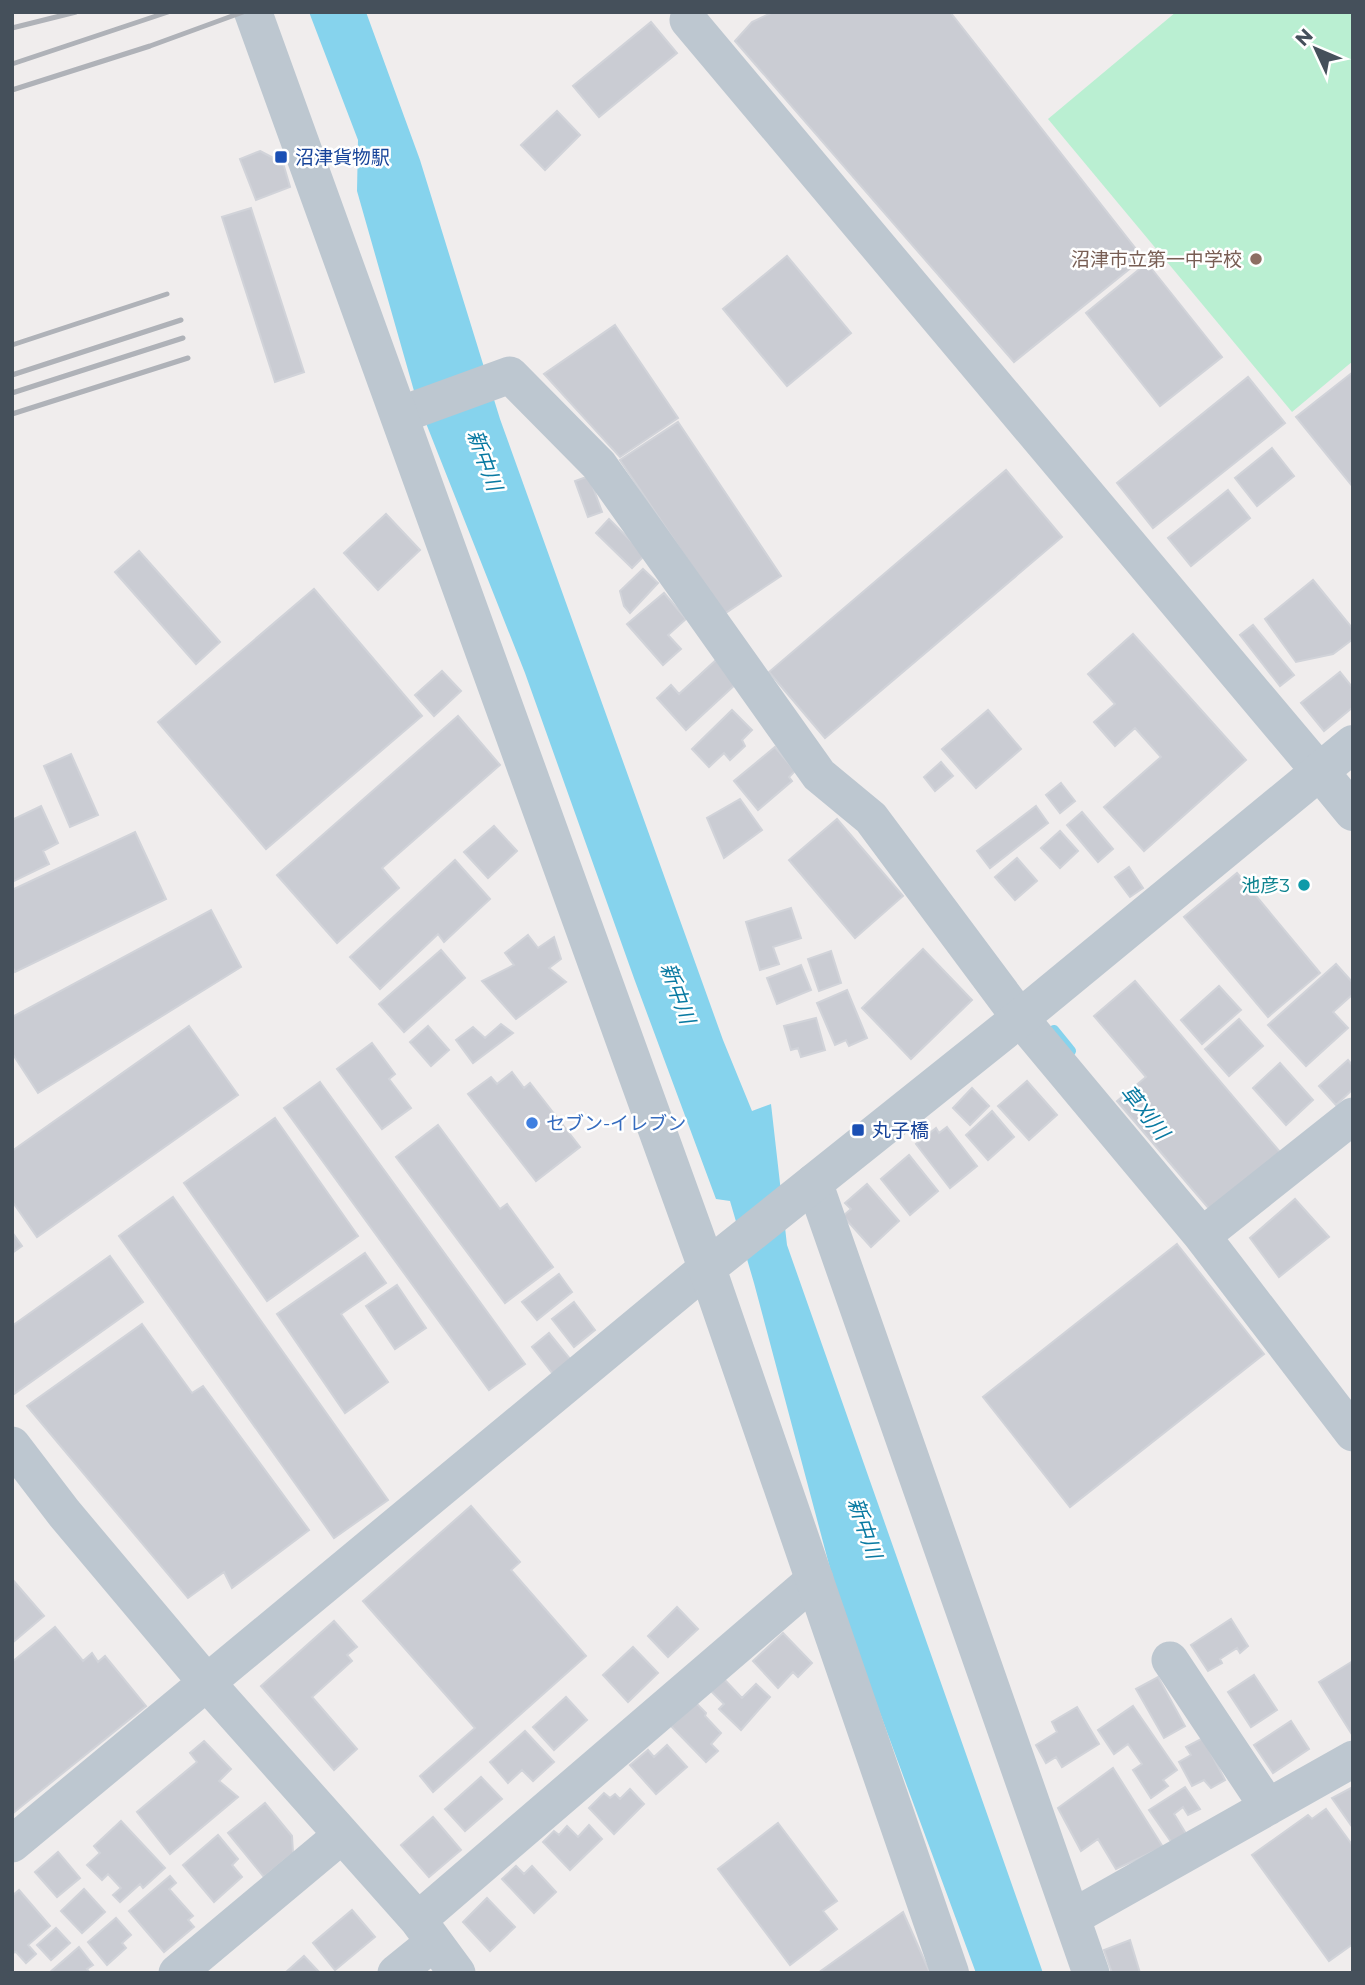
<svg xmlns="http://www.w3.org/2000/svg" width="1365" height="1985" font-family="Montserrat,'Noto Sans JP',sans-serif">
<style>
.green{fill:#baefd2}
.water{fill:#86d3ed}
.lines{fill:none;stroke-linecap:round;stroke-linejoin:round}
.stream{stroke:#86d3ed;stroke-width:10}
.building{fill:#caccd3;stroke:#d1d3d9;stroke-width:2}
.minor{stroke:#bdc7d0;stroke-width:37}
.tertiary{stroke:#bdc7d0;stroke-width:38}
.rail{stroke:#afb2b8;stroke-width:5}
.transit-dot{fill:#1a4fb4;stroke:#fff;stroke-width:2.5}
.education-dot{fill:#8d6e63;stroke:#fff;stroke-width:2.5}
.culture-dot{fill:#0f9aa8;stroke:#fff;stroke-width:2.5}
.shop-dot{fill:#3f7fe0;stroke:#fff;stroke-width:2.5}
.labels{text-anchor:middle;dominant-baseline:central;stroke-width:5;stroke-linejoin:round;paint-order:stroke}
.transit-label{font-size:19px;fill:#164399;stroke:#fff;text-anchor:start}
.education-label{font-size:19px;fill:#785e54;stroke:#fff;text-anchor:end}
.culture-label{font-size:19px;fill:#0d838f;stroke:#fff;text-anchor:end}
.shop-label{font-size:19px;fill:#366cbe;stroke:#fff;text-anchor:start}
.water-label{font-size:21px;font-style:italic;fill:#097aa2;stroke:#fff}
</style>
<rect width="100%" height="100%" fill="#f0eded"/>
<!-- green -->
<path class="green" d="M1176,12H1353V361L1292,412L1048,119Z"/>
<!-- water -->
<path class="water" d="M309,12H366L420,160L500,419L723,1040L752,1111L771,1104L787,1245L1043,1973H976L839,1602L754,1283L730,1201L716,1199L635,981L525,673L416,398L357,191L358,140Z"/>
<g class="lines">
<!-- stream -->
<path class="stream" d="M1054,1030L1071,1051"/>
</g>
<!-- building -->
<path class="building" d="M773,12H950L1143,258L1014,362L735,41L752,22Z
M651,22L677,53L599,117L573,86Z
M557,111L580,135L545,170L521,145Z
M260,151L283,163L290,187L256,200L240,159Z
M251,208L304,372L275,382L222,217Z
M787,256L851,333L787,386L723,309Z
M1147,263L1222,357L1160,406L1086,313Z
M615,325L678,418L620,457L544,374Z
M1353,372V487L1296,417Z
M1248,377L1285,423L1153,528L1117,483Z
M678,422L781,576L724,614L620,460Z
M1272,448L1294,476L1257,506L1235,478Z
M1006,470L1062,537L825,738L769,672Z
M589,476L602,512L588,517L575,481Z
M1228,490L1250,518L1191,566L1168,538Z
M386,514L420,550L378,590L344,553Z
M609,519L645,555L632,568L596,533Z
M139,551L220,642L196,664L115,572Z
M643,569L658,583L630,613L624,606L620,591Z
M1313,580L1353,629V639L1333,654L1296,662L1265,619Z
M314,589L422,716L266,849L158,722Z
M664,593L686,619L668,635L681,649L663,665L627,624Z
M1253,625L1294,675L1280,686L1240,635Z
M1133,634L1246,760L1144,851L1104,807L1161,757L1135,728L1115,746L1094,722L1115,704L1088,674Z
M716,660L737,683L686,730L657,698L671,685L679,694Z
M442,671L461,691L434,716L415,695Z
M1340,672L1353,688V707L1324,731L1301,703Z
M732,710L752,730L742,740L745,746L730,760L724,753L709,767L692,749Z
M988,710L1021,749L976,788L942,749Z
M458,716L500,765L382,868L399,888L337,943L277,875Z
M775,747L795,771L789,777L792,781L758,810L734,781Z
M71,754L98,815L70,827L44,766Z
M941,762L953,776L935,791L924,777Z
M1061,783L1075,801L1060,813L1046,795Z
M740,799L762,830L724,858L707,818Z
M41,806L58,843L43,851L49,864L12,882V820Z
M1036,806L1048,823L990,868L977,851Z
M1082,812L1113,849L1098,862L1067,825Z
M837,819L903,896L855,938L789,860Z
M494,826L517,851L488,878L464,852Z
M1060,831L1078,851L1060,868L1041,848Z
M135,832L166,899L15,972L12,966V890Z
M1017,858L1037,881L1015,900L995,877Z
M455,860L490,899L444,942L438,934L380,989L350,957Z
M1129,867L1143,888L1130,897L1115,877Z
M1237,873L1320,973L1268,1017L1184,917Z
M791,908L801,938L773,947L779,964L760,970L746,922Z
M211,910L241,967L38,1093L12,1053V1017Z
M528,935L538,948L554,937L561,959L549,968L566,982L516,1019L482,981L514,965L505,953Z
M923,949L972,1000L911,1059L862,1008Z
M441,950L465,978L404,1032L379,1004Z
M831,951L841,983L819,991L808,959Z
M1336,964L1353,983V994L1333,1012L1348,1028L1306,1066L1268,1025Z
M801,965L811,990L777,1004L767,978Z
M1135,981L1280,1152L1211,1211L1117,1101L1146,1077L1094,1016Z
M1219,986L1241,1010L1202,1044L1181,1020Z
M847,990L867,1038L849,1046L846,1040L835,1045L817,1003Z
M816,1018L825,1050L801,1057L798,1048L791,1050L784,1026Z
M1239,1019L1263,1046L1229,1076L1205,1049Z
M501,1024L513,1033L473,1063L456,1040L473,1027L485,1038Z
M189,1026L238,1095L37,1237L12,1201V1151Z
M428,1026L449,1050L431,1066L410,1042Z
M372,1043L395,1074L389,1079L411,1108L382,1129L337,1069Z
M1348,1060L1353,1066V1089L1336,1105L1319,1086Z
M1280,1063L1313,1100L1286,1125L1253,1088Z
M512,1072L524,1088L530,1083L580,1147L536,1181L468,1094L491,1077L497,1084Z
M1027,1081L1057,1115L1029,1140L998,1106Z
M320,1082L525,1364L489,1390L284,1108Z
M972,1088L989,1106L970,1125L953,1108Z
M992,1111L1014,1137L988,1160L966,1135Z
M275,1118L358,1236L267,1301L184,1183Z
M438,1125L500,1209L507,1204L553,1267L505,1303L396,1157Z
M947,1127L977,1166L950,1188L916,1144L936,1128L939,1133Z
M909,1155L938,1191L910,1215L881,1179Z
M867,1184L899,1221L871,1247L843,1216L851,1209L845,1203Z
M173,1197L388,1500L334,1538L119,1236Z
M1295,1199L1329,1237L1279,1277L1250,1238Z
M12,1232L22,1246L12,1253Z
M1177,1244L1264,1354L1070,1507L983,1397Z
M365,1253L386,1283L341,1314L388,1382L345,1413L277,1314Z
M110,1256L143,1302L14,1394L12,1326Z
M559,1274L572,1292L537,1320L522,1302Z
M397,1285L426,1328L395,1349L366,1306Z
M574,1302L595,1330L574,1347L552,1319Z
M142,1324L192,1393L203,1386L309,1530L232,1588L224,1572L188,1598L27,1406Z
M549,1333L571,1360L553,1374L532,1347Z
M471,1506L520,1562L511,1570L586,1656L433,1792L420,1776L475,1728L363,1601Z
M12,1579L44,1616L12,1643Z
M677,1607L698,1629L668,1657L648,1636Z
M1231,1619L1248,1646L1240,1653L1237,1648L1220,1659L1222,1663L1208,1671L1191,1645Z
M334,1621L357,1647L347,1655L352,1661L312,1697L357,1749L334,1770L261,1686Z
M55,1627L83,1661L92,1653L98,1662L105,1656L146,1706L12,1814V1662Z
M783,1633L812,1663L798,1677L793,1672L778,1688L753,1661Z
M633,1647L658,1673L628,1702L603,1675Z
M1353,1661V1736L1319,1682Z
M1254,1675L1277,1710L1251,1727L1228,1692Z
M1158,1677L1185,1726L1164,1738L1136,1689Z
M723,1678L742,1698L756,1684L770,1697L741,1730L719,1709L724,1704L710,1690Z
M566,1697L587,1720L554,1750L533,1727Z
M696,1703L706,1713L705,1716L721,1733L711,1744L718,1751L706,1762L671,1726Z
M1133,1706L1177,1770L1163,1780L1168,1786L1151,1798L1133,1770L1142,1764L1128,1744L1114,1754L1098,1730Z
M1077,1707L1099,1744L1062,1767L1056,1757L1046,1763L1036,1745L1057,1732L1052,1722Z
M1291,1721L1309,1749L1273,1773L1254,1745Z
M525,1731L554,1762L533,1781L522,1770L508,1783L490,1762Z
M1203,1738L1225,1780L1211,1788L1204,1780L1192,1786L1179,1762L1191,1755L1186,1747Z
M204,1741L231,1769L219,1781L238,1797L170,1854L137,1812L197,1762L190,1753Z
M667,1745L687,1767L656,1794L630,1765L648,1750L654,1757Z
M1113,1768L1163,1847L1116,1869L1098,1839L1081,1851L1058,1808Z
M481,1777L502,1799L465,1831L445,1809Z
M1185,1787L1200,1809L1188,1815L1183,1807L1174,1814L1188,1837L1174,1846L1149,1810Z
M1353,1787V1828L1332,1798Z
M630,1789L644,1804L614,1834L589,1808L604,1793L610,1798L615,1794L620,1799Z
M265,1803L292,1836L293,1853L264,1877L228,1833Z
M1326,1809L1353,1846V1944L1329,1961L1252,1855L1308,1815L1312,1819Z
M433,1817L461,1850L429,1877L401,1845Z
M121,1821L165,1868L143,1888L140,1884L120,1902L113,1895L121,1888L108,1874L102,1880L87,1865L100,1853L94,1846Z
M778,1823L837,1901L823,1911L837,1929L790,1965L718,1869Z
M589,1825L602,1839L570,1870L543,1842L554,1831L559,1835L567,1826L578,1837Z
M218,1835L238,1859L232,1865L242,1877L214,1902L183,1865Z
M58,1852L80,1878L57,1897L35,1872Z
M516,1866L524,1874L532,1866L556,1892L534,1913L502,1879Z
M170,1876L176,1883L169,1889L193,1916L188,1920L194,1927L164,1952L129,1911Z
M84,1889L105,1912L82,1933L61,1911Z
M19,1890L50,1926L28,1945L36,1954L26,1963L16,1952L12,1953V1896Z
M487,1898L515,1927L490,1951L463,1922Z
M352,1910L375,1937L335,1970L313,1943Z
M903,1912L930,1973H818Z
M116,1918L131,1935L122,1943L126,1948L107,1965L88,1942Z
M56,1928L70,1943L51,1960L37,1945Z
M1130,1940L1140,1973H1112L1104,1950Z
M79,1947L93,1965L87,1969L90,1973H49Z
M304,1956L320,1973H285Z"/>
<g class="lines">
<!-- minor -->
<path class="minor" d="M688,20L1320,772
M400,415L510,375L599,465L819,775L871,818L1020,1018L1202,1236L1353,1433
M814,1182L1091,1973
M1202,1236L1353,1116
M12,1445L64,1513L207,1683L418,1920L457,1973
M1170,1660L1268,1807
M12,1844L707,1268
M1073,1917L1353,1759
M418,1920L815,1579
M177,1973L342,1835
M396,1973L433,1943"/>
<!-- tertiary -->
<path class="tertiary" d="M253,12L707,1268L950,1973
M1320,772L1353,812
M707,1268L1020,1018L1353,744"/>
<!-- rail -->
<path class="rail" d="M12,28L76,12
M12,64L168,12
M12,90L150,46L243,12
M12,345L167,294
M12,375L181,320
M12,393L183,338
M12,414L188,358"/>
</g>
<!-- markers -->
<g class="transit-dot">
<rect x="274" y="150" width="14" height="14" rx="3.5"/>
<rect x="851" y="1123" width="14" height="14" rx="3.5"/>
</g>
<circle class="education-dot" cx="1256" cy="259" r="7"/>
<circle class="culture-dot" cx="1304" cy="885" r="7"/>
<circle class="shop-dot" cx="532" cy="1123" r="7"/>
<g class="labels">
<!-- transit labels -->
<g class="transit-label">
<text x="295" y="157">沼津貨物駅</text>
<text x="872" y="1130">丸子橋</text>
</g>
<!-- education labels -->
<g class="education-label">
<text x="1242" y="259">沼津市立第一中学校</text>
</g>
<!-- culture labels -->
<g class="culture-label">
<text x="1290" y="885">池彦3</text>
</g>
<!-- shop labels -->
<g class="shop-label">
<text x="546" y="1123">セブン-イレブン</text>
</g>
<!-- water labels -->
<g class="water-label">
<text transform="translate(485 460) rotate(70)">新中川</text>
<text transform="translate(678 993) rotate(70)">新中川</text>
<text transform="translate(1145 1112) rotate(51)">草刈川</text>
<text transform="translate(865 1528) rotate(71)">新中川</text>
</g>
</g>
<!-- border -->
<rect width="1365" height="1985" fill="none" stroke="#45505b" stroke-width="28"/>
<!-- north arrow -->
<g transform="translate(1316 49) rotate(314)" stroke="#ffffff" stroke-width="5" paint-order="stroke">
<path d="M0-5L12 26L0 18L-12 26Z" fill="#45505b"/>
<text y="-10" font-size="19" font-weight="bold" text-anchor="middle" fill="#45505b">N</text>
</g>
</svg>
